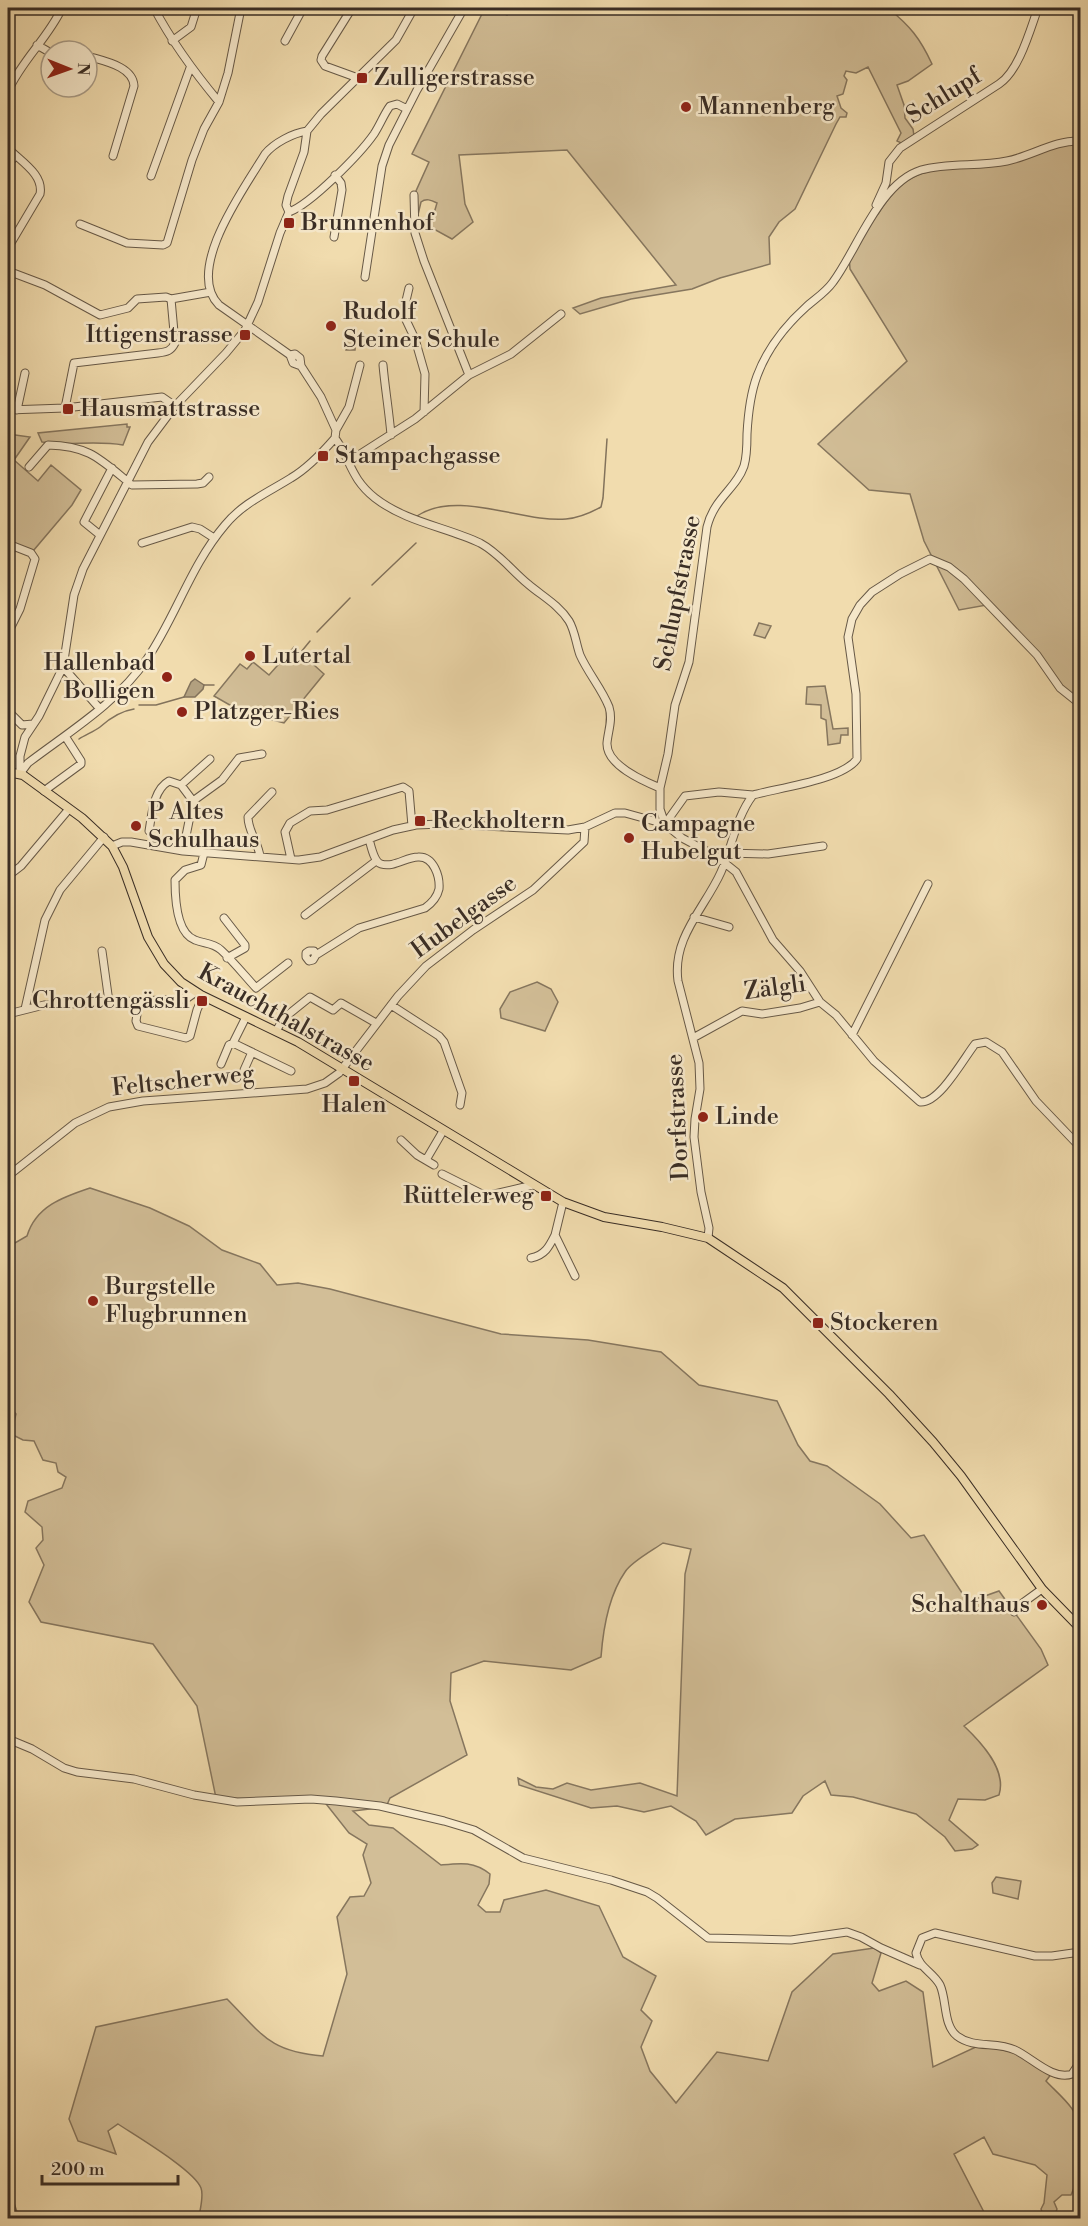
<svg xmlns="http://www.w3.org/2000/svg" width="1088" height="2226" font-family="'Libre Bodoni',serif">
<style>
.green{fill:#d2be97;stroke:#86765e;stroke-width:1.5}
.water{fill:#b2a07f;stroke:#82725b;stroke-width:1.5}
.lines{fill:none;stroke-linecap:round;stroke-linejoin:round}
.stream{stroke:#82725b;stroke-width:1.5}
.minor-casing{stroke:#675947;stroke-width:9}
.major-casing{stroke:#392d25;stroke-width:10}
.minor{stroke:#f6e8ca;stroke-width:7}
.major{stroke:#f1dcae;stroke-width:8}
.poi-dot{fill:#8f2418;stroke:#f6e8ca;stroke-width:2}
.labels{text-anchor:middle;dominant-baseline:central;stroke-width:5;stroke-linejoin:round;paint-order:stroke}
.poi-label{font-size:24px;fill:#392d25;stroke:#f6e8ca;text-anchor:start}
.street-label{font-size:24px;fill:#392d25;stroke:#f6e8ca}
</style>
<rect width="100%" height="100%" fill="#f1dcae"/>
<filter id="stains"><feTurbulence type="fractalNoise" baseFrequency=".00333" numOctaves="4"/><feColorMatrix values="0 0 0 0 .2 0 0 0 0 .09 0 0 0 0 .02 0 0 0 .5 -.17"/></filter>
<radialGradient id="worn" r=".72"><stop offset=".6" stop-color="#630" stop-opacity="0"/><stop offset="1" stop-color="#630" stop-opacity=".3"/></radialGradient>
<!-- green -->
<path class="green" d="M485,8H494L507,15L512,8H888C910,26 920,38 932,64L908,81L897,85L904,105L905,118L913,129L914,136L903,144L897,141L901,133L868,67L856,73L846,71L844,76L847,80L843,94L837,96L841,108L847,113L846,117H840L836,124L795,209L779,222L769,237L770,264L720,278L692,289L631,299L580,314L573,308L601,298L676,285L567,150L459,155L465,204L473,222L452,239L430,227L437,203C431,200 426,198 421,202L417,219L416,191L429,162L412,154Z
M1080,142V702L1066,693L992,604L959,610L924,541L910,494L869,490L818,444L907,361L850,269L849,255L874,216L878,214C905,171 924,170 972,166C981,166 991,166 999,164C1027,158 1052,146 1080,142Z
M347,335H356L355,350H346Z
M127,424V427H130L123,445C96,440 69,446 42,442L38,433Z
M8,434L30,437L14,460L38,481L51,465L81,490L72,505L33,551L15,544L8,538Z
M759,623L771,626L765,638L754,635Z
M294,647L324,674L284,723L242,712L214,696L240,664L247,669L253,662L269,675Z
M825,686L833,729L848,728V735H841L840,743L828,745L826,720L821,718V705L806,704L807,687Z
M537,982L551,989L558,1002L545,1031L501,1018L500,1009L510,992Z
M90,1188L150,1208L189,1226L222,1250L260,1264L277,1285L298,1283L330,1289L501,1334L588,1340L661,1352L699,1385L777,1401L798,1445L810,1461L827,1466L880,1504L911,1538L924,1535L968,1602L999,1591L1041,1649L1048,1665L964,1726C982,1743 1007,1770 999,1795L985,1800L958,1799L949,1820L978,1845L972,1849L955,1851L945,1837L916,1814L853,1797L831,1795L825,1781L803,1796L792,1813L735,1819L706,1835L696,1821L671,1806L644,1812L617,1806L591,1808L519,1785L518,1778L536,1787L553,1789L567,1783L591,1790L640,1783L677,1796L684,1605L685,1574L691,1549L663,1543C653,1550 631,1562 625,1572C609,1595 603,1630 601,1657L571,1670L484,1661L451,1673L450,1701L467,1755L390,1798L386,1807L353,1811L369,1825L393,1828L441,1865C460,1863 474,1861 490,1874L489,1884L478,1905L486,1912H500L504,1900L546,1890L599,1906L623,1957L656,1976L641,2010L652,2021L641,2047L650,2071L676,2103L717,2052L768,2061L792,1992L833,1954L874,1948L881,1953L872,1983L879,1991L906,1981L923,1992L933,2067L980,2045L1021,2054L1052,2073L1046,2081C1060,2096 1079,2109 1080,2131V2173L1071,2195H1062L1054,2202L1057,2209L1054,2218H1044L1041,2209L1044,2203L1047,2175L1035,2165L993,2154L984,2137L954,2154L987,2218H196L199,2217C200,2209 204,2196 201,2188C194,2170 136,2136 118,2124L108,2131L116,2154L78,2141L69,2119L96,2027L227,1999C262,2034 269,2052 323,2056L347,1974L337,1917L350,1897L364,1896L371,1883L363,1855L367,1844L349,1833L323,1800L216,1798L197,1706L153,1644L41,1622L29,1602L44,1565L36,1548L43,1540L42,1527L25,1512L28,1501L62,1488L66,1477L58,1472L56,1463L43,1460L34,1441L23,1440L11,1434L16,1414L9,1406L13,1371L8,1358V1247L27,1236C36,1206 63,1197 90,1188Z
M996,1877L1021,1881L1018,1899L993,1893L992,1883Z
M8,2185L19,2218H8Z"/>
<!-- water -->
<path class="water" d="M195,679L204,685L203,689L195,697H184L191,682Z"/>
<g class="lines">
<!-- stream -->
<path class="stream" d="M417,516C457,489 523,523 566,519C579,518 590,513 601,507L603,498L607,439
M372,585L416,543
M317,632L350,598
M301,652L310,641
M204,685H214
M139,705H156L184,697
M79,739C85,735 95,731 100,727C110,718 121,711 134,709"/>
<defs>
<path id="minor" d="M154,8C172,42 194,72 219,102
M352,8L322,56L321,60L325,66L358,78
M172,41L191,27L197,8
M285,41L303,8
M37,45L51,53
M87,56C103,61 133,66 134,86L113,156
M8,91C22,60 48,38 62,8
M307,131C293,133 274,143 265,154C245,187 184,270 219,305L290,355L295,354L300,358L301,366L321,397L336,430L335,438
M1080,141C1055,140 1032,156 1007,161C979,167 948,162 921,170C879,183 857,250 833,282C826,292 815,299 806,307C785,326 767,349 757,376C750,395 748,415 747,434C747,445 747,456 744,466C736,489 714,498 707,527L689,662L675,705L668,754L660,788V809L665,824L682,838L716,856L736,872L773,940L800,971L820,1002L836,1015L874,1061L920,1102C939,1104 964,1058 975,1044L986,1042L1002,1052L1036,1101L1080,1147
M8,148C20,161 44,174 40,194L8,248
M8,165L15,156
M151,176L190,68
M414,195L415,233L424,261L469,375
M876,205L886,183L889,162L900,148L999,84C1019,71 1030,30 1038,8
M289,212L286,205L288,196L304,152L307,131L321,114L396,40L414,8
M289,212C311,204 360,154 374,134C380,125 384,114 390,106L397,104L407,109
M80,224L127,243L163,245L167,243L192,160L204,129L219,102L228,73L241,8
M334,237L342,190L341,183L335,175
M8,271L45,285L100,315L128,308L137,299L166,297L171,299L211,292
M365,277L382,166L389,145L417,90L464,8
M409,288L405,305L406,320L415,339L425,374L424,412
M290,355L293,363L301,366
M383,365C385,388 389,411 391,435
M65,408L74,363L158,353C167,352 171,351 175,343L171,299
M8,410L65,408L162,397L175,406
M17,410L25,373
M336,430L349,407L360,365
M335,438C351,460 350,478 375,498C406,522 446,527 480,543C499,553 512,571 528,584C542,596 559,605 569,621C575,631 576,644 580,655C588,673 602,689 609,707C613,720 608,731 607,743C606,765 643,781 660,788
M347,461L354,458L415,419L469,375L511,354L561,314
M29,467L48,445C87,446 98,457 127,481
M127,482L132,485L197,484L203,483L209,477
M100,535L84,522L112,468
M142,543L192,527L200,529L214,538
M8,544L31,553L35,559L20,609L8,633
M63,667L100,709
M8,711L22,725L33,724
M22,771L28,763C70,731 117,703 147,659C176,616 191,565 225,525C243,503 267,493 291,478C308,468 322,453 335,438
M20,774V756L25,737L39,716L63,667L74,595L83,569L148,442L175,406L226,353L245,330L258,302L280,233L289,212
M181,785L210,759
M44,791L81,764V761L65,736
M193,801L222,780L239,758L262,754
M665,824L685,796L719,792L753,795
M149,831C152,814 153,790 169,781L181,785L193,801L183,851
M112,846L122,842H131L183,851L299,860L320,857L393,830L416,825L442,824L568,830L585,827L615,813H625L665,824
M204,853L201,865L185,870L175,880C175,896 176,933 195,940C204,944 212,942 221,950C233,961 245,976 256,988L288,963
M727,853L768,854L823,846
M260,857C259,843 248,832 248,817L272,792
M291,859L285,832L290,823L310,811L327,810L403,787L409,791L412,826
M8,876L21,866L69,809
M305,915L376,861
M694,917L729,927
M224,918L245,945V948L227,958
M102,951L109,1002
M316,955L314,951H309L306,953V957L309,961L313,960L316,955L359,928L425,908C432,903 437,898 439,889C440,877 434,856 418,857C406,857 394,868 381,864C374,862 371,846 369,839
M139,1001L136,1021L138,1026L186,1038L190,1036L197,1010L203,996
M391,1005L439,1036L444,1042L462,1093L460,1105
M25,1009L45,920L60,890L104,837
M8,1014L44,1005L186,999L196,992
M246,1017L233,1043L291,1071
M276,1031L284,1018L310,997L333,1010L341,1003L376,1023
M852,1035L928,884
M693,1038L742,1011L762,1014L800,1008L820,1002
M221,1064L229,1045L233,1043
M244,1070L252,1052
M401,1140L417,1155L434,1165
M426,1160L443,1131
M442,1174L486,1196L533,1185
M8,1176L75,1123L109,1107L143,1101L307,1089L325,1083L339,1073L398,996L426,966L473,930L533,890L584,842L585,827
M563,1202L555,1235L575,1276
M708,1238L709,1228L701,1192L694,1137L695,1119L700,1089L699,1063L678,981C672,937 705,908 721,872C732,847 736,817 753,795C778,788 842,780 857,759L856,694L848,637L852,619L860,605L872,592L900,574L930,559L949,567L964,579L1037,655L1060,688L1080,704
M531,1258C545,1255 549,1247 555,1235
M1014,1612L1017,1607L1042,1589
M8,1739L32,1749L64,1768L77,1772L134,1779L194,1795L237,1802L311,1799L336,1801L380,1806L444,1821L474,1830L523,1858L611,1880L647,1892L657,1898L708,1938L791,1940L847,1932L861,1937L881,1948L920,1965
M1080,1952L1052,1956H1035L935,1933L922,1938L916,1953C919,1968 933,1972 940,1985C947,2000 943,2025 957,2036C974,2049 996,2041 1015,2050C1031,2057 1053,2081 1072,2074L1080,2062"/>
<path id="major" d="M8,772L23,775L82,818L112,846L123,867L148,937L164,964L181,982L201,995L298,1042L563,1202L604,1217L662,1227L708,1238L783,1288L889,1394L933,1442L961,1476L1042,1589L1080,1628"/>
</defs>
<!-- minor casing -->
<use href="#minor" class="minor-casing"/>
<!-- major casing -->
<use href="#major" class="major-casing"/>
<!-- minor -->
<use href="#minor" class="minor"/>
<!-- major -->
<use href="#major" class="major"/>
</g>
<!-- markers -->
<g class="poi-dot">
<rect x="356" y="72" width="12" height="12" rx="3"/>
<circle cx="686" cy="107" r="6"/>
<rect x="283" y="217" width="12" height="12" rx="3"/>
<circle cx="331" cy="326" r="6"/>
<rect x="239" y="329" width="12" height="12" rx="3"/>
<rect x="62" y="403" width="12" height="12" rx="3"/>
<rect x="317" y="450" width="12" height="12" rx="3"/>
<circle cx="250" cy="656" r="6"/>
<circle cx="167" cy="677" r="6"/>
<circle cx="182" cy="712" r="6"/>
<rect x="414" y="815" width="12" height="12" rx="3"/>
<circle cx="136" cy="826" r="6"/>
<circle cx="629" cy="838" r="6"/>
<rect x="196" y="995" width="12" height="12" rx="3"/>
<rect x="348" y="1075" width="12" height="12" rx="3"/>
<circle cx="703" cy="1117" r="6"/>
<rect x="540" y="1190" width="12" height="12" rx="3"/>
<circle cx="93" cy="1301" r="6"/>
<rect x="812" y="1317" width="12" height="12" rx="3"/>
<circle cx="1042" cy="1605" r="6"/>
</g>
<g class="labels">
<!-- poi labels -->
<g class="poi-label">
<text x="374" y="78">Zulligerstrasse</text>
<text x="698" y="107">Mannenberg</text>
<text x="301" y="223">Brunnenhof</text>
<text x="343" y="312">Rudolf<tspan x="343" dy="28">Steiner Schule</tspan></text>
<text x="233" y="335" text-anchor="end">Ittigenstrasse</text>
<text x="80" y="409">Hausmattstrasse</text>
<text x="335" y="456">Stampachgasse</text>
<text x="262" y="656">Lutertal</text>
<text x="155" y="663" text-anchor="end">Hallenbad<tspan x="155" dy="28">Bolligen</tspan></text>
<text x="194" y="712">Platzger-Ries</text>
<text x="148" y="812">P Altes<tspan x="148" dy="28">Schulhaus</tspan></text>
<text x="432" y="821">Reckholtern</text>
<text x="641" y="824">Campagne<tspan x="641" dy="28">Hubelgut</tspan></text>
<text x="190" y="1001" text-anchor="end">Chrottengässli</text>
<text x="354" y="1105" text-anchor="middle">Halen</text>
<text x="715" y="1117">Linde</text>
<text x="534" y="1196" text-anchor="end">Rüttelerweg</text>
<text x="105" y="1287">Burgstelle<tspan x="105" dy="28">Flugbrunnen</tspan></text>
<text x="830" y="1323">Stockeren</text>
<text x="1030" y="1605" text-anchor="end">Schalthaus</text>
</g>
<!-- street labels -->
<g class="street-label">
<text transform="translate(944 96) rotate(-32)">Schlupf</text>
<text transform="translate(678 593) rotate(-79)">Schlupfstrasse</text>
<text transform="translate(464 917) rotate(-36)">Hubelgasse</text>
<text transform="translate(775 988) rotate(-8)">Zälgli</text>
<text transform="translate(286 1018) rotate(29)">Krauchthalstrasse</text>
<text transform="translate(183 1081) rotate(-6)">Feltscherweg</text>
<text transform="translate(678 1117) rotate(-93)">Dorfstrasse</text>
</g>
</g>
<!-- margin -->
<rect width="1088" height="2226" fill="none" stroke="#f1dcae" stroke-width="30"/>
<rect x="9" y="9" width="1070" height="2208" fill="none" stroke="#392d25" stroke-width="3"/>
<rect x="15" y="15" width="1058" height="2196" fill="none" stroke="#392d25" stroke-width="1.5"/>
<!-- north arrow -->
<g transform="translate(69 69) rotate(91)"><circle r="28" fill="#f6e8ca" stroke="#aa9d88" stroke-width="1.5"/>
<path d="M0-4.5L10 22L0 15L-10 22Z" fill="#8f2418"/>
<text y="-9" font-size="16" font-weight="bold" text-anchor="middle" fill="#392d25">N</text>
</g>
<!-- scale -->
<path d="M42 2175v9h136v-9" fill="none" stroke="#392d25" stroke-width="3"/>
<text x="51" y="2175" font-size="18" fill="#392d25" stroke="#f6e8ca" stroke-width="4.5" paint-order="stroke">200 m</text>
<rect width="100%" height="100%" filter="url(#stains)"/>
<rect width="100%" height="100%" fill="url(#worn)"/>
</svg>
